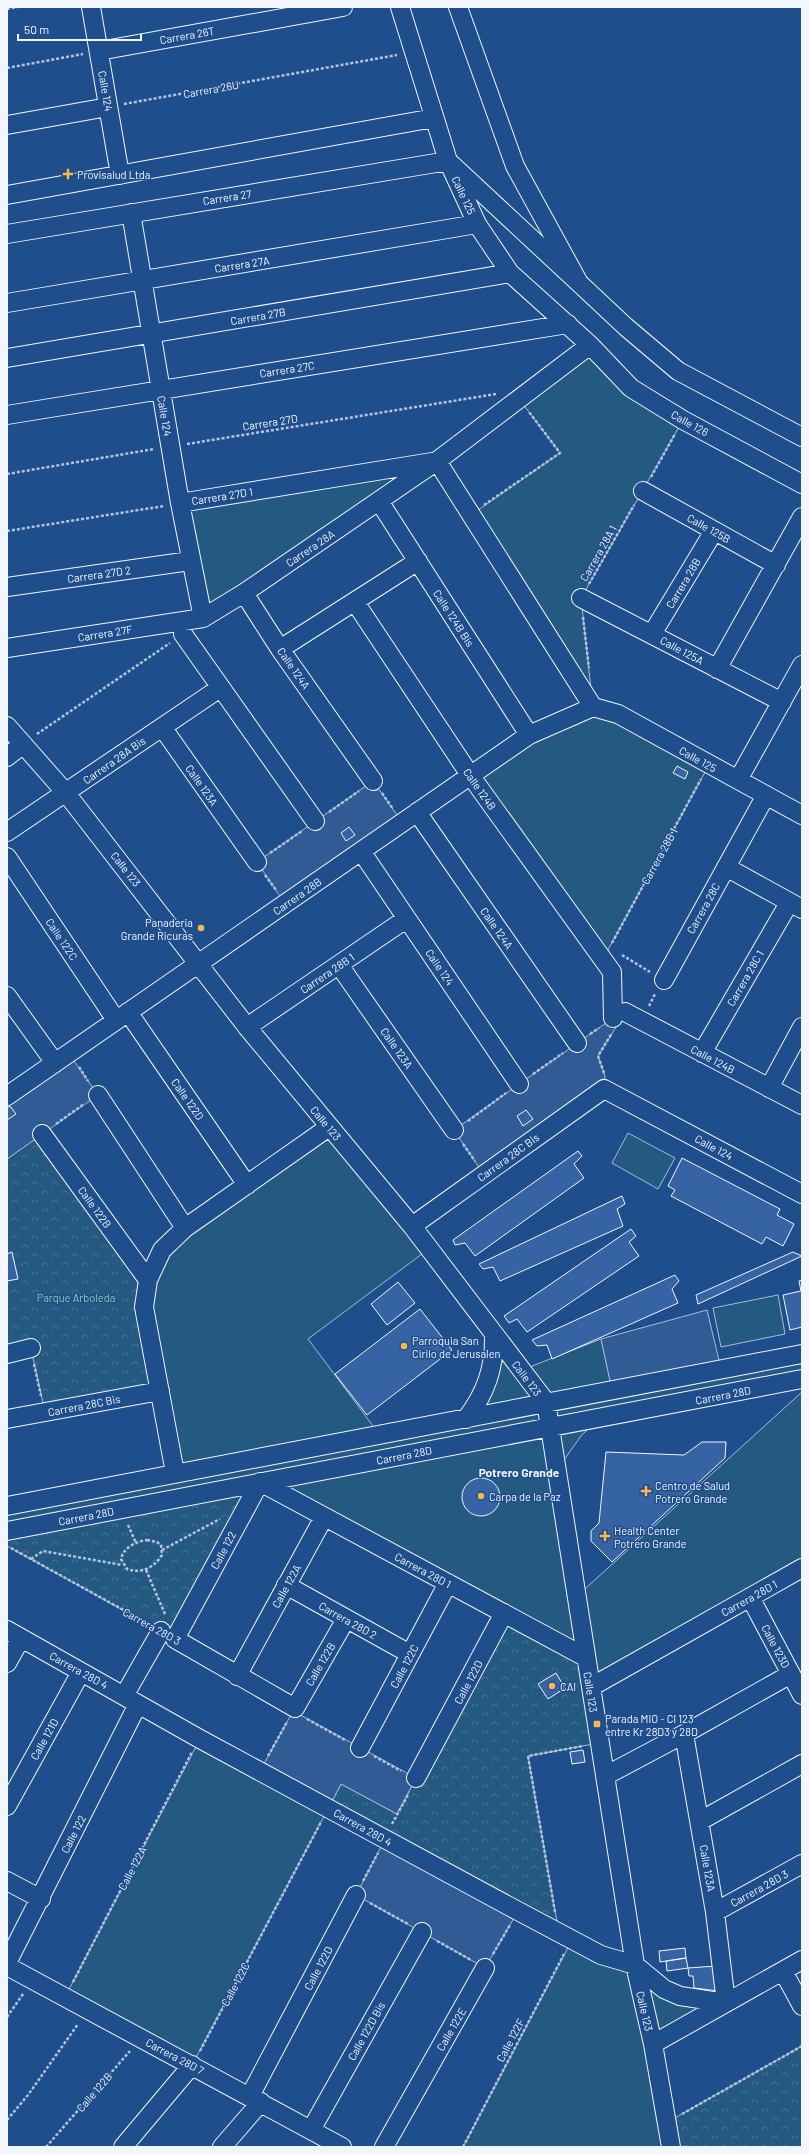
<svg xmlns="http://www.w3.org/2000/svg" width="809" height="2154" font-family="Barlow,sans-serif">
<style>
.grass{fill:#245a82;stroke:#a8bbd7}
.park{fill:url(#park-crowns);stroke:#a8bbd7}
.parking{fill:#305b95;stroke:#a8bbd7}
.building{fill:#3563a3;stroke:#f2f6ff}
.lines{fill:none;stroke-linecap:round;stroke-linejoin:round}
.minor-casing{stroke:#f2f6ff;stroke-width:20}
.path{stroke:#b3c4dc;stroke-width:2.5;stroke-dasharray:3 2;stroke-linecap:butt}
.minor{stroke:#1f4e8c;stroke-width:18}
.poi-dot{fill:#ffb74d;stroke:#1f4e8c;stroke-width:1.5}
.labels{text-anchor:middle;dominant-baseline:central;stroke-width:3;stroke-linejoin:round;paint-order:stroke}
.street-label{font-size:11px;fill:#f2f6ff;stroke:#1f4e8c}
.poi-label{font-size:11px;fill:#f2f6ff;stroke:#1f4e8c;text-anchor:start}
.park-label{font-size:11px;fill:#97c8a6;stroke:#1f4e8c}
.neighbourhood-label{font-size:12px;font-weight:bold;fill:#f2f6ff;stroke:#1f4e8c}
</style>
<defs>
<pattern id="park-crowns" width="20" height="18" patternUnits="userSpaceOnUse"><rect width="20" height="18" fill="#245a82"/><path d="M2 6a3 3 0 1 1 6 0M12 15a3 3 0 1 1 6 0" fill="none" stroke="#447295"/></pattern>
</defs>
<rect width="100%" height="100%" fill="#1f4e8c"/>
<!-- grass -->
<path class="grass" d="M590,345L683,420L581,598L593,707L709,765L603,959L470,775L593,707L471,515L560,453L519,399Z
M437,461L203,618L180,503Z
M329,1127L430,1248L308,1339L379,1434L466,1419L494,1352L522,1370L601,1339L612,1389L802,1354V1379L591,1426L581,1436L564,1460L576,1597L802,1392V1568L591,1687L585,1657L260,1482L7,1531V1506L174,1473L144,1307L162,1250Z
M628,1133L675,1158L658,1189L612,1163Z
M778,1295L785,1334L721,1347L713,1308Z
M200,1739L329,1807L192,2065L65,1997Z
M572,1940L664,1989L725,2003L653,2044L671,2147H463Z"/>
<!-- park -->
<path class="park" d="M42,1134L148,1280L160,1391L45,1412L31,1349L7,1354V1159Z
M260,1482L175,1639L7,1546V1531Z
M504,1613L585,1657L599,1743L528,1756L559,1933L329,1807L341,1784L397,1814Z
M802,2046V2147H671L666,2123Z"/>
<!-- parking -->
<path class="parking" d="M373,781L402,822L285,904L257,862Z
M613,1018L618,1024L598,1056L605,1076L604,1089L484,1175L454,1130Z
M69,1054L98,1095L7,1159V1096Z
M707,1310L721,1369L612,1390L601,1339Z
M293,1711L416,1778L397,1814L341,1784L329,1807L260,1771Z
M385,1839L518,1911L485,1968L356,1895Z"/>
<!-- building -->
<path class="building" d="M677,766L688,772L685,779L673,773Z
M349,827L355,835L346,841L341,833Z
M10,1106L16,1114L7,1120V1108Z
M526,1110L533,1119L523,1126L517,1116Z
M578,1151L582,1156L574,1164L584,1178L475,1256L465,1243L455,1245L453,1240Z
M682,1158L780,1209L777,1215L794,1224L783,1246L766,1237L762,1244L671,1196L675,1190L668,1186Z
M622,1196L625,1204L617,1209L623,1226L500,1281L493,1267L483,1269L479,1264Z
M631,1229L636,1236L629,1242L639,1256L527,1332L517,1319L509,1323L504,1316Z
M12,1252L18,1279L7,1281V1254Z
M793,1252L802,1256L698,1304L696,1295Z
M675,1275L679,1281L672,1289L678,1303L552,1359L547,1345L537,1346L532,1340Z
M802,1280V1327L790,1330L783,1295L801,1291L799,1281Z
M398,1282L415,1303L387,1325L371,1304Z
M420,1309L452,1350L367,1415L335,1374Z
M702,1442H726L725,1458L612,1562L591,1541V1531L599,1523L606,1452L684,1455Z
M462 1497a19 19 0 1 1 38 0a19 19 0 1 1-38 0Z
M556,1673L565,1688L548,1699L538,1684Z
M583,1750L585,1762L572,1764L570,1752Z
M685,1948L686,1958L660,1962L659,1951Z
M686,1958L688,1968L667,1971L666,1961Z
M716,1966L718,1991L694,1988L693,1976H689L688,1968Z"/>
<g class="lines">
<defs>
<path id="minor" d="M91,7L120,175
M400,7L448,161L477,224L510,273L590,345L631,388L683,420L802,484
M458,7L515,166L579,283L626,327L678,371L802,437
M99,51L343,7
M7,125L108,107
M7,195L434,118
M131,213L180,503L203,618
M7,234L448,161L579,283
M7,303L477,224
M7,358L510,273
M7,415L568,324
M437,461L593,707
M643,491L776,565
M379,501L529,735
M180,503L432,462
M7,587L190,561
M244,593L280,649L373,781
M581,598L782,702
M355,602L470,775L612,972L613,1018
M183,634L315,821
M652,634L714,531
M7,648L203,618L244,593L437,461L590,345
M280,649L418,561
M717,669L802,517
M593,707L618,714L802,815
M7,726L66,793L247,1027L412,1226L546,1402L635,1965L653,2044L671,2147
M162,727L257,862
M7,757L23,744
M738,780L802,665
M417,812L577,1043
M7,832L220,688
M361,851L519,1084
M7,857L116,1020
M726,867L802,909
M339,965L454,1130
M664,980L766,795
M7,996L55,1063
M128,1012L247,1185
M625,1012L802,1105
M247,1027L406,919
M702,1053L789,903
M769,1088L802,1027
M98,1095L185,1228
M7,1096L529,735L593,707
M42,1134L148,1280
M412,1226L604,1089L802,1194
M7,1354L31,1348
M7,1419L160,1391
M466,1419C486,1393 495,1367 494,1334
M175,1473L144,1307L148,1280L162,1250L185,1228L329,1127
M260,1482L175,1639L295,1708L346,1619
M260,1482L585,1657
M7,1506L802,1354
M7,1531L802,1379
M286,1585L410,1654
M750,1597L802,1695
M7,1630L200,1739L518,1911L601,1955L635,1965L664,1989L680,1996L726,2003
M7,1663L21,1638
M237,1676L324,1517
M591,1687L802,1568
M124,1696L161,1631
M684,1734L715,1912L726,2003
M360,1748L448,1583
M605,1776L684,1734L791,1674
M416,1778L504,1613
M7,1806L81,1672
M700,1821L802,1764
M7,1881L41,1899
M715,1912L802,1864
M7,1963L138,1704
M7,1966L342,2147
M783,1971L802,2006
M653,2044L802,1960
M250,2096L356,1895
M311,2130L422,1932
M123,2147L192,2065
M222,2147L261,2102
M384,2147L485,1968"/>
</defs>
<!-- minor casing -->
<use href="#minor" class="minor-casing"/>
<!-- path -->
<path class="path" d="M7,9L18,7
M7,68L83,54
M124,104L397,55
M187,444L496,394
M7,474L154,449
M651,477L675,434
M484,505L560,453L529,412
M7,531L164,506
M589,584L634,505
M583,617L589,668
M37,734L170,643
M382,793L393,809
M329,812L359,791
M270,853L302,831
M265,875L276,890
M612,943L701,779
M622,955L650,972
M649,1006L655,994
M590,1034L599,1028
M79,1067L88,1081
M604,1073L598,1056L612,1033
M533,1074L563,1053
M468,1121L506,1093
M56,1124L84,1104
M463,1144L475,1161
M34,1364L41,1396
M128,1525L136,1543
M147,1540L157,1542L161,1545L162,1555C154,1568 141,1574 127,1569L121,1559C124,1547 135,1542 147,1540Z
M11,1548L147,1623
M162,1550L220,1519
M31,1559L43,1551L122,1565
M146,1570L165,1614
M307,1719L345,1740
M268,1756L287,1722
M374,1756L401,1771
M392,1824L409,1793
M363,1881L378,1853
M370,1903L408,1924
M555,1912L528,1756L583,1746
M437,1941L471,1960
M493,1954L510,1925
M73,1982L192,1752
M7,2017L23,1994
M200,2051L321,1822
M682,2114L802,2046
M7,2120L28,2095L78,2024
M46,2147L130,2051
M463,2147L564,1954"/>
<!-- minor -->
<use href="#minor" class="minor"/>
</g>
<!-- markers -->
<g class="poi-dot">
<path d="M66 168h4v4h4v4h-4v4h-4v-4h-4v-4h4z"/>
<circle cx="201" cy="928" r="4"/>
<circle cx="404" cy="1346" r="4"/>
<path d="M644 1485h4v4h4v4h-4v4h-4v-4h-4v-4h4z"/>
<circle cx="481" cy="1496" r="4"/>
<path d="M603 1530h4v4h4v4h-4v4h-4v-4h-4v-4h4z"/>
<circle cx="552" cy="1686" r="4"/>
<rect x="593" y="1720" width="8" height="8" rx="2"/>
</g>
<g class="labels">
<!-- street labels -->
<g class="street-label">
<text transform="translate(187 35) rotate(-10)">Carrera 26T</text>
<text transform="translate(211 89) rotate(-10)">Carrera 26U</text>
<text transform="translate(106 91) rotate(80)">Calle 124</text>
<text transform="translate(464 195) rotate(65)">Calle 125</text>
<text transform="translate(227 197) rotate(-9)">Carrera 27</text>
<text transform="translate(242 264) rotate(-9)">Carrera 27A</text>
<text transform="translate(258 316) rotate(-10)">Carrera 27B</text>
<text transform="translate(287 369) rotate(-9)">Carrera 27C</text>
<text transform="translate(165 416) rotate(80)">Calle 124</text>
<text transform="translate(270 422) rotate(-9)">Carrera 27D</text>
<text transform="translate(690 423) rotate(29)">Calle 126</text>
<text transform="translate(222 496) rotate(-9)">Carrera 27D 1</text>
<text transform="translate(709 528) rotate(29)">Calle 125B</text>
<text transform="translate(310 548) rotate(-34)">Carrera 28A</text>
<text transform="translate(598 553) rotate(-60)">Carrera 28A 1</text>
<text transform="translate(99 574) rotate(-8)">Carrera 27D 2</text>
<text transform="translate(683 583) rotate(-59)">Carrera 28B</text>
<text transform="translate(454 618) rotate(57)">Calle 124B Bis</text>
<text transform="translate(105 633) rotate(-9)">Carrera 27F</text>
<text transform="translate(682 650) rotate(28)">Calle 125A</text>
<text transform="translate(294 668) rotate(55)">Calle 124A</text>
<text transform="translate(698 759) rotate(29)">Calle 125</text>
<text transform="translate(114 760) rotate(-35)">Carrera 28A Bis</text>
<text transform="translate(202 785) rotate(55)">Calle 123A</text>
<text transform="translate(480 789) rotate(55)">Calle 124B</text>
<text transform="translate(659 856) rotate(-61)">Carrera 28B 1</text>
<text transform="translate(126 869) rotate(52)">Calle 123</text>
<text transform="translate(297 896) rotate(-35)">Carrera 28B</text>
<text transform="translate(703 908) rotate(-61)">Carrera 28C</text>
<text transform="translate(497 928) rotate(55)">Calle 124A</text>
<text transform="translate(62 939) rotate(56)">Calle 122C</text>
<text transform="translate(440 967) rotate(56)">Calle 124</text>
<text transform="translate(327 973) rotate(-34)">Carrera 28B 1</text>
<text transform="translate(745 978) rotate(-60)">Carrera 28C 1</text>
<text transform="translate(397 1048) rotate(55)">Calle 123A</text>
<text transform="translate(713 1059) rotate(28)">Calle 124B</text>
<text transform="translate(188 1099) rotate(55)">Calle 122D</text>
<text transform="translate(326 1123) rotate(50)">Calle 123</text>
<text transform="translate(714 1147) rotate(28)">Calle 124</text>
<text transform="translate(508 1157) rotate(-36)">Carrera 28C Bis</text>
<text transform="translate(95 1207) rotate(54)">Calle 122B</text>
<text transform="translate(527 1378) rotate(53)">Calle 123</text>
<text transform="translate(723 1395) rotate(-11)">Carrera 28D</text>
<text transform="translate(84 1405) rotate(-11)">Carrera 28C Bis</text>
<text transform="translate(404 1455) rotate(-11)">Carrera 28D</text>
<text transform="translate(86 1516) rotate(-11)">Carrera 28D</text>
<text transform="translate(223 1550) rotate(-62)">Calle 122</text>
<text transform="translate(423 1570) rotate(28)">Carrera 28D 1</text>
<text transform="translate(286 1586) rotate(-61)">Calle 122A</text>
<text transform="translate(749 1598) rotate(-29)">Carrera 28D 1</text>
<text transform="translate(348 1620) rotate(29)">Carrera 28D 2</text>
<text transform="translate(152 1626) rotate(29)">Carrera 28D 3</text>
<text transform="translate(776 1646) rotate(62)">Calle 123D</text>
<text transform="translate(320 1664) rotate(-60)">Calle 122B</text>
<text transform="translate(404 1666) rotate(-62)">Calle 122C</text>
<text transform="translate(79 1670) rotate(29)">Carrera 28D 4</text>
<text transform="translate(468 1682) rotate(-62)">Calle 122D</text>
<text transform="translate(591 1692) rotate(81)">Calle 123</text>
<text transform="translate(44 1739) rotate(-61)">Calle 121D</text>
<text transform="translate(363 1827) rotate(29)">Carrera 28D 4</text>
<text transform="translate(73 1834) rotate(-63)">Calle 122</text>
<text transform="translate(132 1868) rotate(-62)">Calle 122A</text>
<text transform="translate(708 1868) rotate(80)">Calle 123A</text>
<text transform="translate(759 1888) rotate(-29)">Carrera 28D 3</text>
<text transform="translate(318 1968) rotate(-62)">Calle 122D</text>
<text transform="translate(235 1984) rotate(-62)">Calle 122C</text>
<text transform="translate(645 2011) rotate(77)">Calle 123</text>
<text transform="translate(451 2029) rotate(-60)">Calle 122E</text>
<text transform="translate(366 2031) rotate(-61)">Calle 122D Bis</text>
<text transform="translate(510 2040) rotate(-62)">Calle 122F</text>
<text transform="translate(175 2056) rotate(28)">Carrera 28D 7</text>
<text transform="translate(94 2092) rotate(-49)">Calle 122B</text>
</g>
<!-- poi labels -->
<g class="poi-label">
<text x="77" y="174">Provisalud Ltda</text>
<text x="193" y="922" text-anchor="end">Panaderia<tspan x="193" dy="13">Grande Ricuras</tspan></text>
<text x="412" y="1340">Parroquia San<tspan x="412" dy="13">Cirilo de Jerusalen</tspan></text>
<text x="655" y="1485">Centro de Salud<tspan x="655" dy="13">Potrero Grande</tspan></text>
<text x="489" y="1496">Carpa de la Paz</text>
<text x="614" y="1530">Health Center<tspan x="614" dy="13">Potrero Grande</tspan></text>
<text x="560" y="1686">CAI</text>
<text x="605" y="1718">Parada MIO - Cl 123<tspan x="605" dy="13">entre Kr 28D3 y 28D</tspan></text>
</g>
<!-- park labels -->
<g class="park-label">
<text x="76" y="1297">Parque Arboleda</text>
</g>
<!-- neighbourhood labels -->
<g class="neighbourhood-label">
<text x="519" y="1472">Potrero Grande</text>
</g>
</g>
<!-- border -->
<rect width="809" height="2154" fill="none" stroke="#f2f6ff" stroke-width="16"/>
<!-- scale -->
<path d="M18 34v6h123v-6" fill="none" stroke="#f2f6ff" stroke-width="2"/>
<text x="24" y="34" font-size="12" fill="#f2f6ff" stroke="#1f4e8c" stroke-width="3" paint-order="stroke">50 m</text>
</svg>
